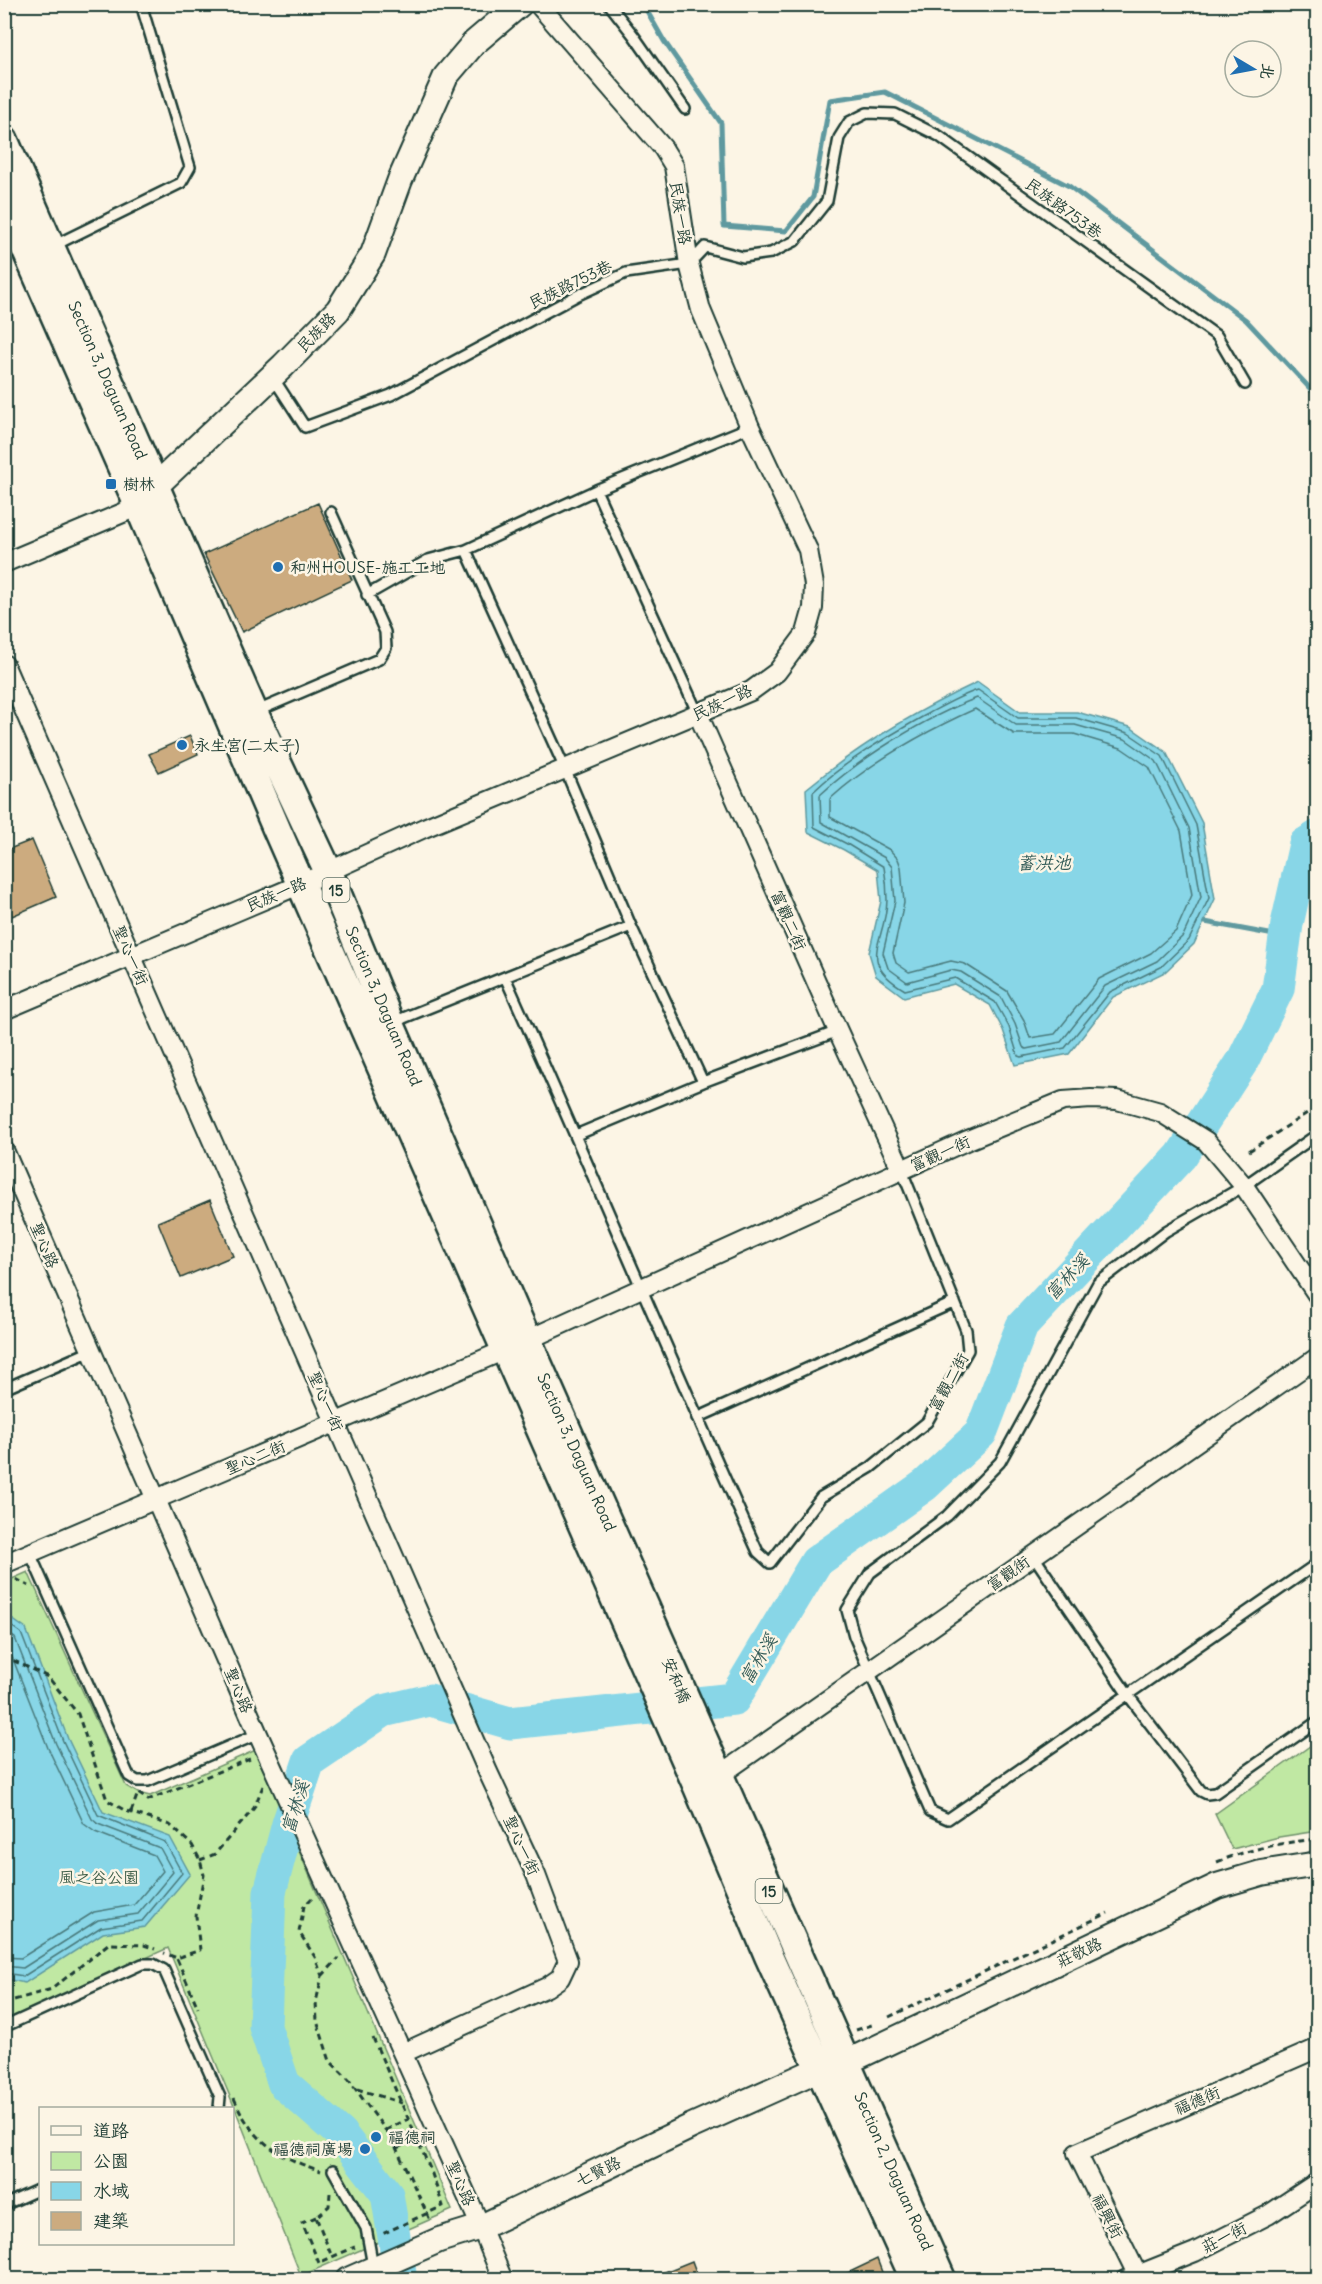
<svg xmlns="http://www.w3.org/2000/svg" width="1322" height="2284" font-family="Delius,'LXGW WenKai TC',sans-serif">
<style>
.green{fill:#c0e8a3;stroke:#70926c;stroke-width:1.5}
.water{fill:#88d6e7;stroke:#5e999f;stroke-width:1.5}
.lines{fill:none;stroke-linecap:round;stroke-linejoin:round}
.shore{stroke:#497a7c;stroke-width:1.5}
.stream{stroke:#5e999f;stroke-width:5}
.river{stroke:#88d6e7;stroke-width:33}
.building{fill:#ccab7f;stroke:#1f3d34;stroke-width:1.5}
.lane-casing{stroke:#1f3d34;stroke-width:14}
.street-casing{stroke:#1f3d34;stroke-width:22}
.secondary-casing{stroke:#1f3d34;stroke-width:28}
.primary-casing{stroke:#1f3d34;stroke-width:32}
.path{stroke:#1f3d34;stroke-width:3;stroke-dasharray:6 4.5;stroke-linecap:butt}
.lane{stroke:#fcf5e5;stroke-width:9}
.street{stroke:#fcf5e5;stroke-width:18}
.secondary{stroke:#fcf5e5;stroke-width:24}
.primary{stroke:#fcf5e5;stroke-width:27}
.poi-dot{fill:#1f6fb2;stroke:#fcf5e5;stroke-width:2}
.labels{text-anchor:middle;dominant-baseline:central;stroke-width:5;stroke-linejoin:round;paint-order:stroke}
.shield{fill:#fcf5e5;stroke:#617469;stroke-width:1.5}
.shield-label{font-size:15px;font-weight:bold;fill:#1f3d34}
.street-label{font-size:16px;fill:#1f3d34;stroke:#fcf5e5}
.poi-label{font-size:16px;fill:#1f3d34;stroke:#fcf5e5;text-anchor:start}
.park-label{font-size:16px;fill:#3f5f4a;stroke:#fcf5e5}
.water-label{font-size:18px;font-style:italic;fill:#345c58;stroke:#fcf5e5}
</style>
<rect width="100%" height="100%" fill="#fcf5e5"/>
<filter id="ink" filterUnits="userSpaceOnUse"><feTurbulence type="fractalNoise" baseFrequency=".0167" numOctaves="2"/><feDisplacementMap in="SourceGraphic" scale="12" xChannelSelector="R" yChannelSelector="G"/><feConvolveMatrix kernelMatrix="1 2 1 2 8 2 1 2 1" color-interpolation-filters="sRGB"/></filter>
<g filter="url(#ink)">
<!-- green -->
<path class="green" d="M28,1572L126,1786L138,1793L150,1796L256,1750L452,2210L301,2276L236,2111L168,1948L5,2021V1582Z
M1317,1741V1831L1279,1837L1232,1849L1215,1814Z"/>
<!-- water -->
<path class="water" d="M978,682L1020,712H1077L1130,727L1166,752L1202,823L1215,899L1194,944L1165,972L1113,997L1069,1054L1015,1065L1003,1030L990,1005L954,984L904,997L876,976L869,953L881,901L878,870L844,850L808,832L806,789C859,745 916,711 978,682Z
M5,1614L26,1629L68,1739L103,1812L170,1837L190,1874L145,1927L103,1933L25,1983L5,1979Z"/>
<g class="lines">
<!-- shore -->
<path class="shore" d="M978,690L1018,718H1076L1128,733L1162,756L1196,825L1209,898L1189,940L1161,967L1110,992L1065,1048L1021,1057L1018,1056L1009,1027L995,1002L955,978L905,990C855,961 886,943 887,900C887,890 886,878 884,867L847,844L814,827L813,792C845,761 885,738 924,716C941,707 959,696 978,690Z
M977,698L1016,725H1075L1125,739L1156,761L1189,828L1201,897L1183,936L1157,961L1105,986L1061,1042L1026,1049L1023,1047L1015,1024L1001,997L961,972L951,970L907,982L888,968L883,953L895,901L892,867L885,858L821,822L820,795C860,758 926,717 977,698Z
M975,709L1014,734H1074L1121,748L1149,767L1181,831L1192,895L1176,931L1151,953L1099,979L1055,1034L1030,1038L1024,1020L1007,991L965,964L951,961L909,972L896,963L893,953L904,903L901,867L898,859L890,850L830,817V799C872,761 924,732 975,709Z
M4,1621L21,1633L63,1741L98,1815L165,1842L182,1873L142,1921L101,1927L24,1976L4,1973
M4,1630L15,1638L56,1744L92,1819L98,1824L160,1848L173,1872L138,1914L98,1920L23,1968L4,1966
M4,1641L7,1644L48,1748L84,1824L95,1832L154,1855L163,1871L134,1905L94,1912L21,1958L4,1957"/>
<!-- stream -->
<path class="stream" d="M643,4L664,41L721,123L724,226L786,231L813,197L830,100L885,92L1069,186L1246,320L1318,397
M1205,922L1285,937"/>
<!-- river -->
<path class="river" d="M401,2280L387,2194L341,2134L284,2084L265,2027L270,1892L288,1824L309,1761L383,1711L430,1700L510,1723L734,1699L816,1562L925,1485L981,1433L1022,1326L1181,1156L1242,1062L1278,989L1287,924L1305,844L1318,836"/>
</g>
<!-- building -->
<path class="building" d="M318,503L352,580L242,632L204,554Z
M190,736L198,754L159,772L149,754Z
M32,840L56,897L12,916L4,897V851Z
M210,1200L233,1256L181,1278L158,1222Z
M877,2259L885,2280H833Z
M692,2261L699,2280H645Z"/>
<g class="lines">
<defs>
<path id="lane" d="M609,4L634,36L685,109
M53,246L181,183L190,167L141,4
M272,376L305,427L391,395L576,296L626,273L689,264L705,247L743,257L771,253L795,241L827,201L839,138L849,122L867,113L895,114L939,136L1217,336L1245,384
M596,490L698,714
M466,550L565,769L631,926L703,1082
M367,595L428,560L466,550L596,490L750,427
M255,712L379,659L386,648L385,632L331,512
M505,977C591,1168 671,1361 758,1552L770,1563L821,1497L870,1468L927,1422L968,1350L966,1330L902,1171
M391,1023L631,926
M1318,1134L1244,1186L1166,1231L1098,1283L1000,1462L947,1516L870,1573L847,1610L854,1636L930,1811L948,1819L1318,1563
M576,1135L703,1082L838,1031
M4,1389L91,1351
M697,1418L955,1302
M30,1553L129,1776L137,1781H148L258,1734
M1033,1555L1128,1695L1201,1791L1207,1794L1215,1793L1318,1721
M4,2027L142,1964H153L164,1970L220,2097L219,2108
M333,2170L366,2228L373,2266
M4,2205L40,2189"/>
<path id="street" d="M4,563L125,512L137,502
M4,664L488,1772L536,1875L568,1961L560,1978L547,1987L403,2053
M698,714L838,1031L902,1171
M4,1010L301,884L424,828L751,691L777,672L806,633L813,608L814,585L808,550L750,427L701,310L689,264L674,166L663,148L538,4
M4,1150L258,1734L481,2227L503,2280
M4,1564L505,1350L968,1140L1063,1101L1091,1099L1117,1100L1160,1112L1206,1141L1244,1186L1318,1296
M710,1782L1318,1357
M1125,2280L1195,2252L1268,2215L1318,2182
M1140,2280L1077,2153L1318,2048"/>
<path id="secondary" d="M143,498L283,366L338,310L373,254L400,180L446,76L474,43L520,4
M348,2280L439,2240L481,2227L692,2126L819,2069L847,2062L1217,1886L1261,1873L1318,1864"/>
<path id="primary" d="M4,140L254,713L328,871L390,1023L527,1339L942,2280
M4,200L137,502L277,830L698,1788L769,1957L915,2280"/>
</defs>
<!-- lane casing -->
<use href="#lane" class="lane-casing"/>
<!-- street casing -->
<use href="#street" class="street-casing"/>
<!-- secondary casing -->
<use href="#secondary" class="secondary-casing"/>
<!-- primary casing -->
<use href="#primary" class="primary-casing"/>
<!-- path -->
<path class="path" d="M1249,1151L1318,1106
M16,1579L29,1586
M4,1656L48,1677L78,1714L107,1800L126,1811L170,1825L192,1845L200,1860L204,1875L196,1916L200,1950L177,1958L164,1953
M131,1812L138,1793L148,1800L250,1759
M200,1860L215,1854L254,1808L263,1786
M1217,1862C1249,1849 1284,1842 1318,1839
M312,1898L304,1906L299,1932L315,1957L322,1976L316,2002L317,2021L330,2061L349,2080L392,2139L431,2222
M177,1959L198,2008
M322,1976L339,1958
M4,2003L52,1989L108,1944L144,1945L155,1949
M889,2017L1108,1913
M856,2030L875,2024
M373,2038L431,2171L443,2206L380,2235
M357,2089L402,2103
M234,2098C252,2141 278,2157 321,2171
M386,2130L408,2119
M397,2148L417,2139
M330,2193L329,2206L316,2217L332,2257L355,2247
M316,2217L302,2223L319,2263L332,2257"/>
<!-- lane -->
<use href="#lane" class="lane"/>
<!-- street -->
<use href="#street" class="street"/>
<!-- secondary -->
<use href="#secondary" class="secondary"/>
<!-- primary -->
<use href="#primary" class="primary"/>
</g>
</g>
<!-- markers -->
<g class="poi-dot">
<rect x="105" y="478" width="12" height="12" rx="3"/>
<circle cx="278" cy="567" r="6"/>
<circle cx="182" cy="745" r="6"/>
<circle cx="376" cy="2137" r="6"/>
<circle cx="365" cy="2149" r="6"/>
</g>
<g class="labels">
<!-- shield labels -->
<g class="shield">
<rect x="322.5" y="878" width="27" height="24" rx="4.5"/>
<rect x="755.5" y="1879" width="27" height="24" rx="4.5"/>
</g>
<g class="shield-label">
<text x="336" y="890">15</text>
<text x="769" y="1891">15</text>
</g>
<!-- street labels -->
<g class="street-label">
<text transform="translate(1064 208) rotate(36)">民族路753巷</text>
<text transform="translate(681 213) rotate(81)">民族一路</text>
<text transform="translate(570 284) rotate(-26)">民族路753巷</text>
<text transform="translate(316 332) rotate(-46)">民族路</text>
<text transform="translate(108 380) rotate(66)">Section 3, Daguan Road</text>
<text transform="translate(722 702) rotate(-25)">民族一路</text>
<text transform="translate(276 894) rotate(-23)">民族一路</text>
<text transform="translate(789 920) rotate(66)">富觀二街</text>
<text transform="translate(131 955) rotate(66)">聖心一街</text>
<text transform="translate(384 1006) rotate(67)">Section 3, Daguan Road</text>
<text transform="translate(940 1153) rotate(-24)">富觀一街</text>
<text transform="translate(45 1245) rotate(67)">聖心路</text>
<text transform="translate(948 1382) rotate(-61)">富觀二街</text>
<text transform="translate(326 1401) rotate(66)">聖心一街</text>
<text transform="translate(577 1452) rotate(66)">Section 3, Daguan Road</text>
<text transform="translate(255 1457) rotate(-23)">聖心二街</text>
<text transform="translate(1008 1573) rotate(-35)">富觀街</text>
<text transform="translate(677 1680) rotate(67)">安和橋</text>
<text transform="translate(239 1690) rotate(67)">聖心路</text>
<text transform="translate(522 1845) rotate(65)">聖心一街</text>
<text transform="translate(1079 1952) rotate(-25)">莊敬路</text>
<text transform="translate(1197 2100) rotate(-23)">福德街</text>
<text transform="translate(598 2171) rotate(-26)">七賢路</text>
<text transform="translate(894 2171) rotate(66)">Section 2, Daguan Road</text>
<text transform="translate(461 2183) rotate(66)">聖心路</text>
<text transform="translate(1108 2216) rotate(63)">福興街</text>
<text transform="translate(1224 2237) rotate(-27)">莊一街</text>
</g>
<!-- poi labels -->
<g class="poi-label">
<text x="123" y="484">樹林</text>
<text x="290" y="567">和州HOUSE-施工工地</text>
<text x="194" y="745">永生宮(二太子)</text>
<text x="388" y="2137">福德祠</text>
<text x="353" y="2149" text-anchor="end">福德祠廣場</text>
</g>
<!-- park labels -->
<g class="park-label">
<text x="99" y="1877">風之谷公園</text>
</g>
<!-- water labels -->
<g class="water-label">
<text x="1044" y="862">蓄洪池</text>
<text transform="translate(1067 1277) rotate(-47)">富林溪</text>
<text transform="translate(758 1659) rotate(-59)">富林溪</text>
<text transform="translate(295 1807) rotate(-73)">富林溪</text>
</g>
</g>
<!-- margin -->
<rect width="1322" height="2284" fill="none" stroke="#fcf5e5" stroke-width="24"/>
<rect x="12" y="12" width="1298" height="2260" fill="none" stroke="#1f3d34" stroke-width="2" filter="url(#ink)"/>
<!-- legend -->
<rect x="39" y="2107" width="195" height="138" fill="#fcf5e5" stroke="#a4ab9e" stroke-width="1.5"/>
<rect x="51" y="2126" width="30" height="9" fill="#fcf5e5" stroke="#a4ab9e" stroke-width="1.5"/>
<text x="93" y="2137" font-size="18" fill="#1f3d34">道路</text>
<rect x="51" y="2152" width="30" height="18" fill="#c0e8a3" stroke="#a4ab9e" stroke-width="1.5"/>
<text x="93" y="2167" font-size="18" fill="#1f3d34">公園</text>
<rect x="51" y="2182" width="30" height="18" fill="#88d6e7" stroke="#a4ab9e" stroke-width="1.5"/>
<text x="93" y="2197" font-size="18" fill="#1f3d34">水域</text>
<rect x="51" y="2212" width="30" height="18" fill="#ccab7f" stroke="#a4ab9e" stroke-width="1.5"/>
<text x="93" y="2227" font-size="18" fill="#1f3d34">建築</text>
<!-- north arrow -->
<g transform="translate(1253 69) rotate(100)"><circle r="28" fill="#fcf5e5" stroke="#a4ab9e" stroke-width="1.5"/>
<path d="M0-4.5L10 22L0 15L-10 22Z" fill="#1f6fb2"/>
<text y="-9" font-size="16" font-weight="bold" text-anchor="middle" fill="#1f3d34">北</text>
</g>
</svg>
